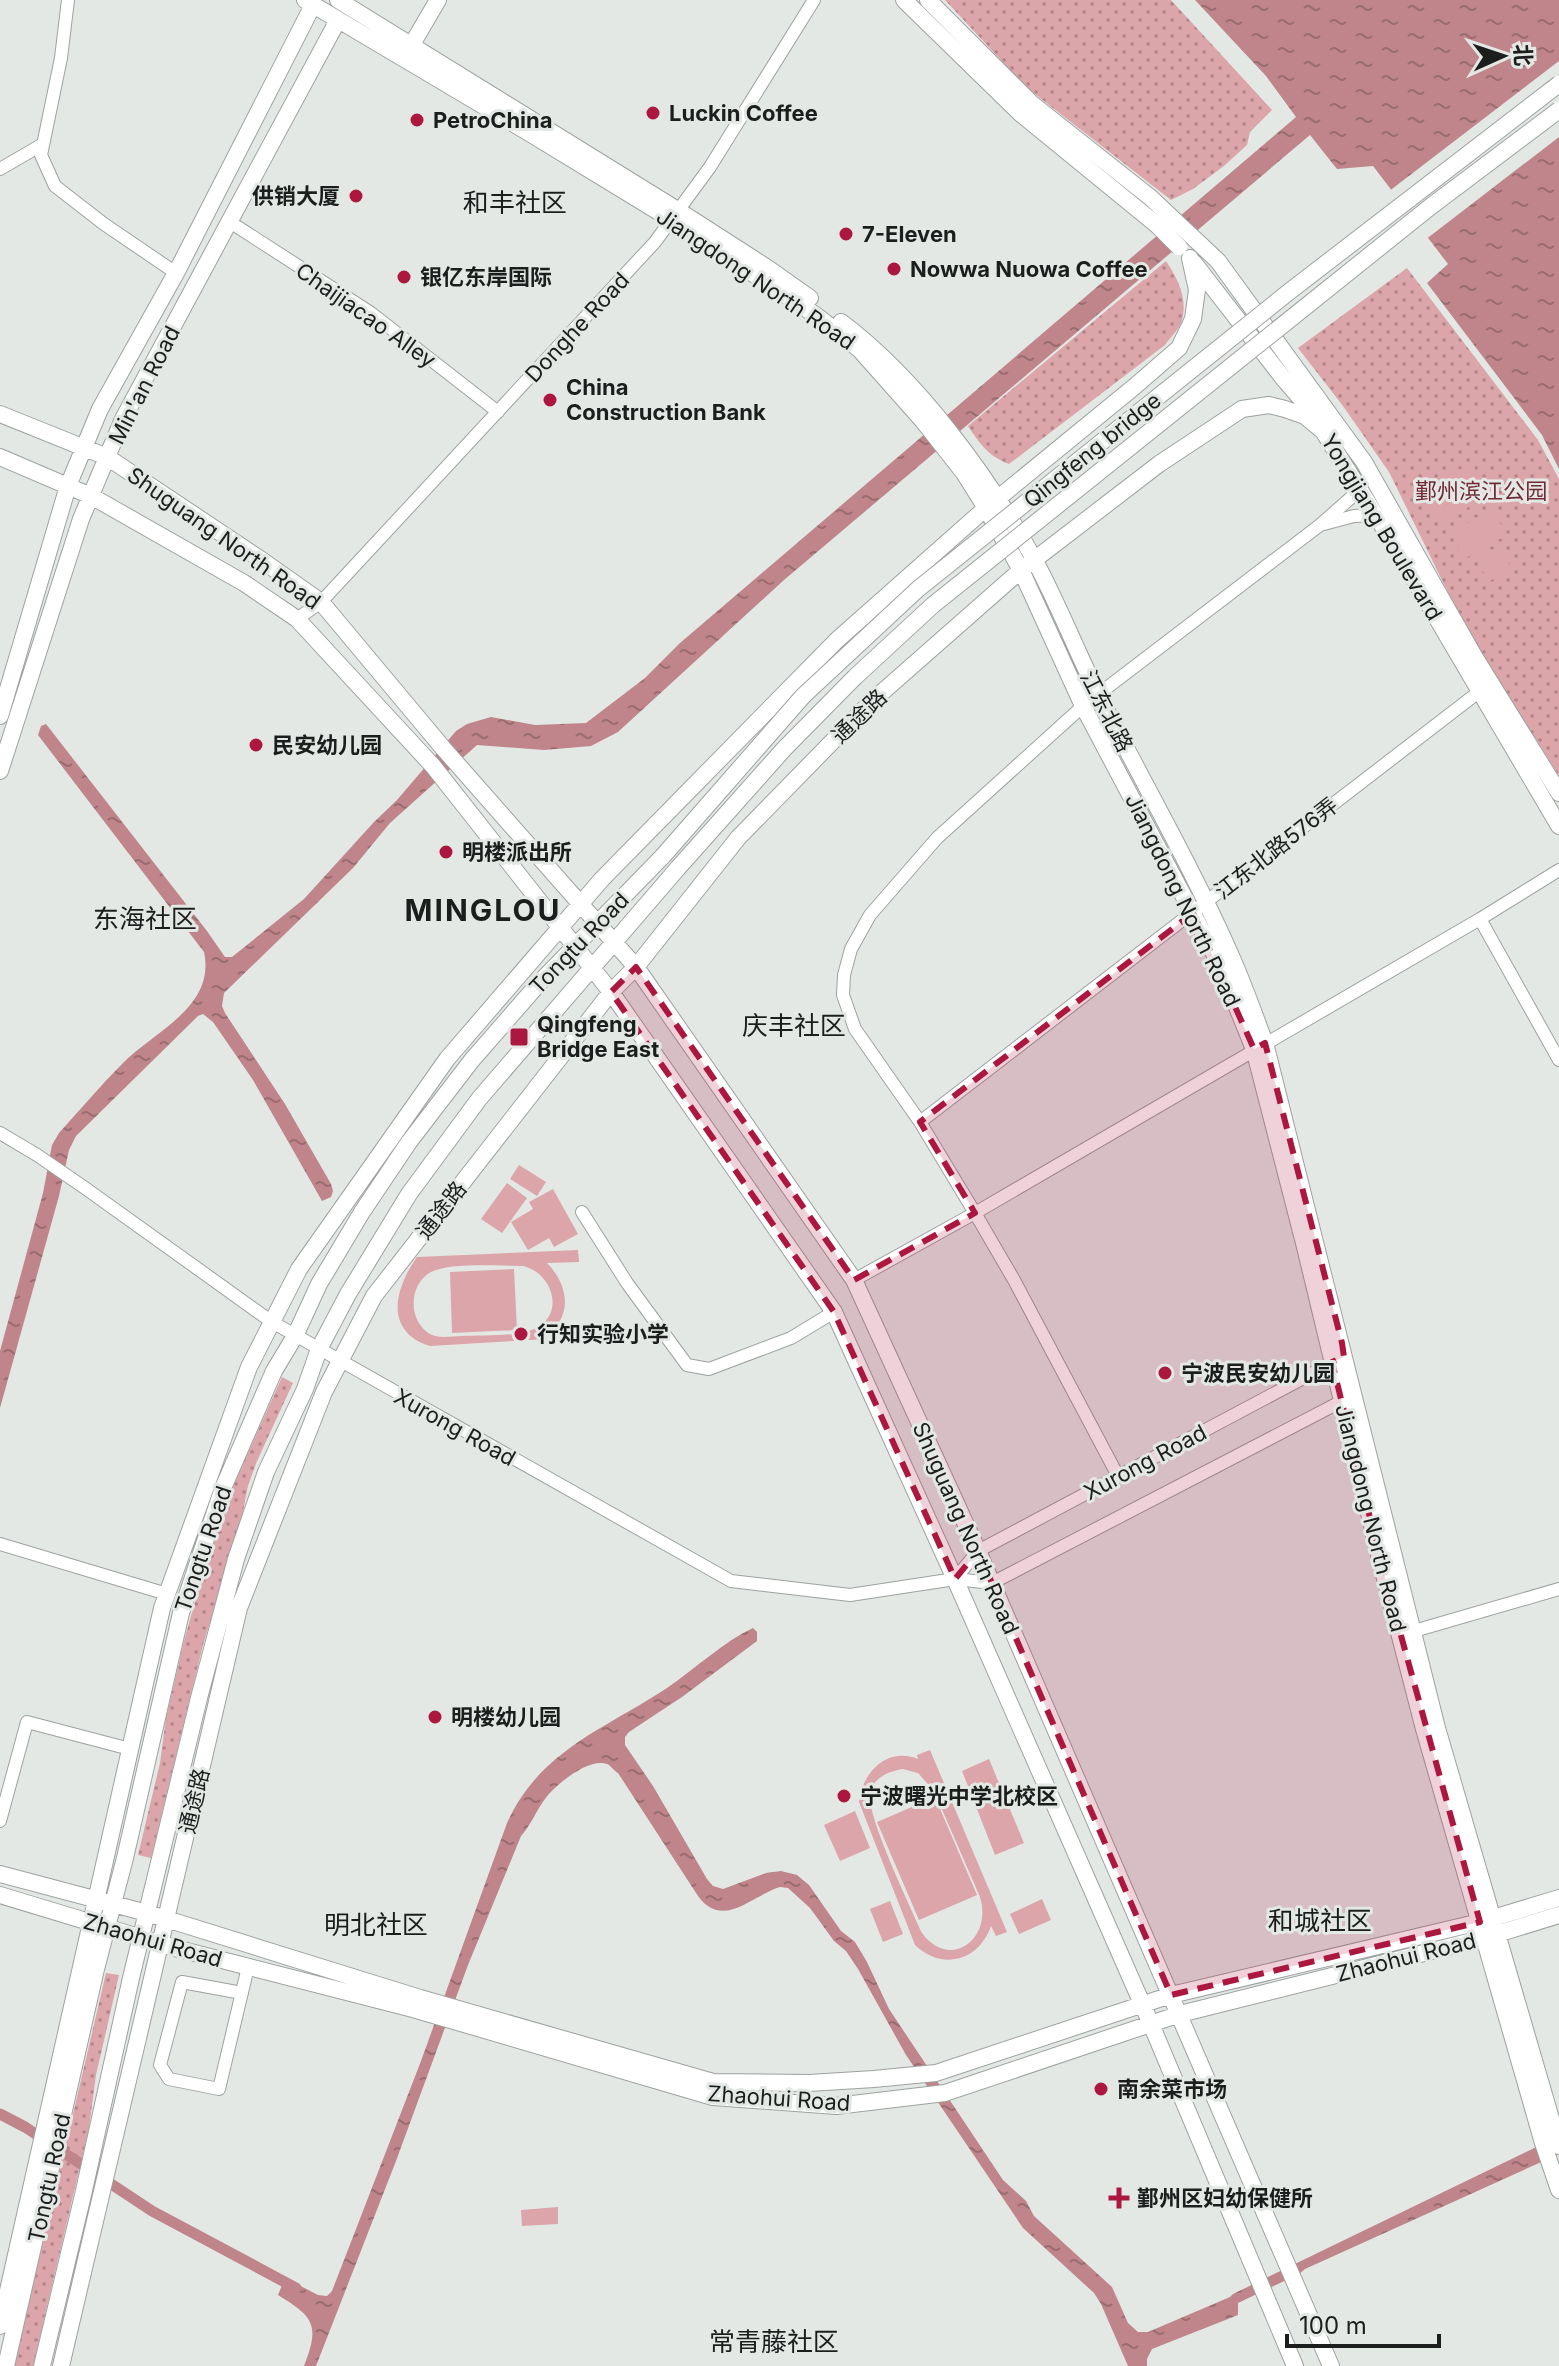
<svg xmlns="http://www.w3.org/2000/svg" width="1559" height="2366" font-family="Inter,'Noto Sans SC',sans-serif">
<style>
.green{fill:url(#green-dots)}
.pitch{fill:#dca5a9;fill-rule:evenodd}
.water{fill:url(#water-ripples)}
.pier{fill:#e3e8e5}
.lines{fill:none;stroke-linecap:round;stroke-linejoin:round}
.canal{stroke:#bf858a;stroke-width:11}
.minor-casing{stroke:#9da29f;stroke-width:14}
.major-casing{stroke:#9da29f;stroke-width:18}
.minor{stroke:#fff;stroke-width:12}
.major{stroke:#fff;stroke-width:16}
.major-bridge-casing{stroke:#9da29f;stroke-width:18;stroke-linecap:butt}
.major-bridge{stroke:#fff;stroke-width:16}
.marked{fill:#ac173f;fill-opacity:0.2;stroke:#ac173f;stroke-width:6;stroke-dasharray:16 10;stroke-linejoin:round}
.poi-dot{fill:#ac173f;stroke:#e3e8e5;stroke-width:3}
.labels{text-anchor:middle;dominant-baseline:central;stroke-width:6;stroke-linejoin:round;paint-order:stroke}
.poi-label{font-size:22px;font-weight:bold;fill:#1c1e1d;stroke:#e3e8e5;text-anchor:start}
.street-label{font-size:22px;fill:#1c1e1d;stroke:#e3e8e5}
.park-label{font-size:22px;fill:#722a35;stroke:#e3e8e5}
.quarter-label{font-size:26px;fill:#1c1e1d;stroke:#e3e8e5}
.district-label{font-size:30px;font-weight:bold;letter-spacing:2px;fill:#1c1e1d;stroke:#e3e8e5}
</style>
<defs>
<pattern id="green-dots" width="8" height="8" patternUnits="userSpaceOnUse" patternTransform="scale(2)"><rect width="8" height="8" fill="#dca5a9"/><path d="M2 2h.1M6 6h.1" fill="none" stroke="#b28689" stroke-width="1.8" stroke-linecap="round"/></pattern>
<pattern id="water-ripples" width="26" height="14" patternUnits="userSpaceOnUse" patternTransform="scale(2)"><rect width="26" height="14" fill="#bf858a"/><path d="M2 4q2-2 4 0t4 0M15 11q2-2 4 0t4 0" fill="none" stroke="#9a6c70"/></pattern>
</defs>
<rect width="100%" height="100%" fill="#e3e8e5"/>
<!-- green -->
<path class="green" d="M945,0H1171L1272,110L1250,132L1247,145L1224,166L1193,189L1171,200L1026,87Z
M1166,261C1178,279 1189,300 1181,323C1178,330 1170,338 1165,345L1009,464C988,456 980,444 968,426Z
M1407,268L1538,440L1559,479V776L1464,625L1389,472L1343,406L1298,348Z
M282,1377L293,1383L257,1461L248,1486L241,1521L203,1645L151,1858L138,1855L160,1763L166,1718L184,1641L202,1577L234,1484Z
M106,1973L119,1975L96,2075L89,2128L33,2366H14Z"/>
<!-- pitch -->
<path class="pitch" d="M1472,463L1489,496L1441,522L1423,489Z
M1493,509L1507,535L1464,559L1450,532Z
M1500,546L1512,569L1488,582L1476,558Z
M519,1165L546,1182L537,1196L510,1179Z
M507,1183L527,1198L502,1233L481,1219Z
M553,1189L578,1234L554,1247L549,1238L528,1250L511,1222L533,1209L529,1202Z
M578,1250L579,1262L547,1263C568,1284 574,1317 546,1335V1339L430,1346C383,1331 395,1288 417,1257ZM523,1266C553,1273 566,1315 534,1329C516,1337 481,1335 461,1336C451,1336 440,1339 430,1334C407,1320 409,1284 431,1272C450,1262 501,1266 523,1266Z
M514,1269L517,1330L452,1333L450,1272Z
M930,1750L1007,1932L996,1936L991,1926C979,1961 942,1971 915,1945L859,1802C862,1773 887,1746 918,1759L917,1755ZM903,1769L918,1773L934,1791L980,1897C993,1939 950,1971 922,1933C911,1908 866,1815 870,1793C873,1778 889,1771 903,1769Z
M989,1759L1024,1843L995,1855L962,1771Z
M935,1797L977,1895L919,1920L877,1822Z
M855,1811L870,1848L840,1861L824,1825Z
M1042,1899L1051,1920L1019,1934L1010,1914Z
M890,1901L903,1934L883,1942L870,1909Z
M558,2207V2224L522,2226L521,2210Z"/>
<!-- water -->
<path class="water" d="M1195,0H1559V469L1542,435L1427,283L1448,264L1373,166L1337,169L1310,135L784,580L618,732L591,746L544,750L477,745L390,823L353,868L224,993L222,1006L225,1013L285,1104L331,1184L333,1191L331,1197L322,1201L253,1080L213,1022L203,1014L198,1016L76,1136L69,1150L59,1196L0,1408V1351L43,1193L52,1145L59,1133C80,1110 100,1086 122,1064C153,1032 216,1007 204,952L38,735L41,726L46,724L207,931L225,957H232L304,899L374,822L397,800L456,731L467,724L491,717L535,725L586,723L645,678L680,643L1296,117L1266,76Z
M753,1628L757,1632V1641L682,1697L629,1732L625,1737V1745L653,1786L707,1879L713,1886L723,1889L766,1873L781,1871L797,1875L809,1885L841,1931L855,1942L867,1962L889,2009L1003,2180L1026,2201L1034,2216L1112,2287L1128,2323L1138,2332H1148L1230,2297L1233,2294L1559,2136V2154L1305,2269L1299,2274L1238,2303V2315L1152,2349L1147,2359V2366H1128L1101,2304L1094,2293L1023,2228L906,2055L858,1969L846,1951L834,1941L810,1908L788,1888L780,1887C751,1896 723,1930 698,1896L618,1773C617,1773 609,1765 609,1765C591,1755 555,1785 545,1799C536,1811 531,1825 521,1836L468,1965L396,2161L316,2366H304C320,2325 314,2317 278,2295L285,2278L318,2295L327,2296L332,2291L421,2061L507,1823C540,1750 605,1729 667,1688C695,1669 723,1642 753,1628Z"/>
<!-- pier -->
<path class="pier" d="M1559,61V137L1425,240L1388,192Z"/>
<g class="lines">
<!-- canal -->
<path class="canal" d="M0,2114L25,2127L152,2211L296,2288"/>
<defs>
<path id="minor" d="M68,0L61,58L41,155L55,186L104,224L176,273
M0,169L43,144
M230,222L371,313L498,412
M1351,482L1354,495L1320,525L1354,516L1376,515
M297,619L321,602L655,242L710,167L814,0
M1480,919L1559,1060
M920,1122L1480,691
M0,1133L37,1155L85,1188L272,1322L731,1581L850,1595L955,1579L992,1583L1348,1398
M582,1212L627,1283L687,1365L709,1369L791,1338L834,1312
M854,1280L975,1213L1480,919L1559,870
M1118,1476L1014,1280L975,1213L920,1122L855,1029L843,995L844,975L851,949L870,915L937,838L1083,706L1320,525
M0,1544L167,1594
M955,1579L978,1551L1339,1359
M1407,1633L1559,1589
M0,1821L27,1722L130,1749
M242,1993L182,1982L160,2065L169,2079L219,2089L248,1967"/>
<path id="major" d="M305,0L536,137L672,220L817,316L860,350L923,421L964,473L986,508L1021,570L1083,706L1219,963L1254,1049L1305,1247L1381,1563L1424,1729L1543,2143L1559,2190
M338,0L679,211L769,269L810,298
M904,0L1021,114L1157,225
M928,0L1031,103L1151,198L1169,215
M411,46L438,0
M1201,245L1218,261L1364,462L1474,656L1559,793
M1194,263L1283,378L1308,407L1385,530L1559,826
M841,322C917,379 989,477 1035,561C1059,605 1077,653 1100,698C1144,784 1193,869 1232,958C1244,985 1254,1014 1265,1043L1437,1728L1559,2146
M0,414L107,457L263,561L321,602L443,748L636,967L854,1280L978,1551L1331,2366
M0,457L91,496L244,583L297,619L433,766L611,992L834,1312L955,1579L1151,2024L1295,2366
M0,716L68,486L100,409L176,273L313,5
M0,771L81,519L123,419L338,20
M0,1874L147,1913L420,1998L713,2082L809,2083L874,2079L936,2073L1171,1995L1480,1922L1559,1898
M0,1895L175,1948L413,2009L713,2097L836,2106L945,2093L1180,2014L1484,1938L1559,1915
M0,2326L162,1608L249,1367L299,1269L447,1059L602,879L837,640L986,508L1134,387L1179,348L1193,319L1197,290L1190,258
M6,2366L96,1969L125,1858L181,1613L223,1488L274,1371L295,1336L319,1284L362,1212L409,1142L472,1060L541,981L663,856
M42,2366L83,2195L131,1978L199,1698L236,1559L266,1472L305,1389L319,1349L348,1294L409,1194L479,1099L678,868
M61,2366L239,1608L324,1392L374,1296L611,992L636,967L738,838L871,702L1021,570L1159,464L1242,409L1269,405L1285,409L1305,416L1323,431"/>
</defs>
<!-- minor casing -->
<use href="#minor" class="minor-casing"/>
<!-- major casing -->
<use href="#major" class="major-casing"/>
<!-- minor -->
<use href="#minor" class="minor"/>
<!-- major -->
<use href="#major" class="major"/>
<defs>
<path id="major-bridge" d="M1169,215L1201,245
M1157,225L1179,247
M663,856L803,696L918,589L1290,291L1559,84
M678,868L784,749L855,677L933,605L1430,207L1559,110"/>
</defs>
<!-- major-bridge casing -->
<use href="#major-bridge" class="major-bridge-casing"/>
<!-- major-bridge -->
<use href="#major-bridge" class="major-bridge"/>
</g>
<!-- marked area -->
<path class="marked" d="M1193,913L1254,1049L1265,1043L1342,1343L1344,1357L1332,1362L1381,1563L1480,1922L1171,1995L978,1551L955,1579L834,1312L611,992L636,967L854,1280L975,1213L920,1122Z"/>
<!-- markers -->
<g class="poi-dot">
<circle cx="653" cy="113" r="8"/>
<circle cx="417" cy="120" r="8"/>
<circle cx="356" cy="196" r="8"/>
<circle cx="846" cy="234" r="8"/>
<circle cx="894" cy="269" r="8"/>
<circle cx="404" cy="277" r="8"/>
<circle cx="550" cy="400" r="8"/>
<circle cx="256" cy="745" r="8"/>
<circle cx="446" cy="852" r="8"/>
<rect x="509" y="1027" width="20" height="20" rx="4"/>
<circle cx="521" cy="1334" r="8"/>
<circle cx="1165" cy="1373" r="8"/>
<circle cx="435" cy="1717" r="8"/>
<circle cx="844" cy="1796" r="8"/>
<circle cx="1101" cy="2089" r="8"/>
<path d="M1115 2186h8v8h8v8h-8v8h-8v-8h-8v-8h8z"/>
</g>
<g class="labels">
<!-- poi labels -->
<g class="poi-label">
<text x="669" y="113">Luckin Coffee</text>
<text x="433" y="120">PetroChina</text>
<text x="340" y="196" text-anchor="end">供销大厦</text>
<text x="862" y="234">7-Eleven</text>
<text x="910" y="269">Nowwa Nuowa Coffee</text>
<text x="420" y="277">银亿东岸国际</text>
<text x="566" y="387">China<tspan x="566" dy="25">Construction Bank</tspan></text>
<text x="272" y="745">民安幼儿园</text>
<text x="462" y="852">明楼派出所</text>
<text x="537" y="1024">Qingfeng<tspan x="537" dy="25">Bridge East</tspan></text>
<text x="537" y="1334">行知实验小学</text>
<text x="1181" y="1373">宁波民安幼儿园</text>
<text x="451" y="1717">明楼幼儿园</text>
<text x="860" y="1796">宁波曙光中学北校区</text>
<text x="1117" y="2089">南余菜市场</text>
<text x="1137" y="2198">鄞州区妇幼保健所</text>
</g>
<!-- street labels -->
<g class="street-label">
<text transform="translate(756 279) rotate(34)">Jiangdong North Road</text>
<text transform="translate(366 315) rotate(35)">Chaijiacao Alley</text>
<text transform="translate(577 327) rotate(-47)">Donghe Road</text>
<text transform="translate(144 385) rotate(-63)">Min'an Road</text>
<text transform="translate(1092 450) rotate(-39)">Qingfeng bridge</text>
<text transform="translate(1382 527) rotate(59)">Yongjiang Boulevard</text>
<text transform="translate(224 538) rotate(35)">Shuguang North Road</text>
<text transform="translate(1107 711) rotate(63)">江东北路</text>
<text transform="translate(859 716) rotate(-44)">通途路</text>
<text transform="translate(1276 848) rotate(-38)">江东北路576弄</text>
<text transform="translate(1183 900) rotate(64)">Jiangdong North Road</text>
<text transform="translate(579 943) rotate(-46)">Tongtu Road</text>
<text transform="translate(441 1210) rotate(-52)">通途路</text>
<text transform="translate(455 1427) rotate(29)">Xurong Road</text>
<text transform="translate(1145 1462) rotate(-28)">Xurong Road</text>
<text transform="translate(1371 1518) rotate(76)">Jiangdong North Road</text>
<text transform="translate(966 1528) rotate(66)">Shuguang North Road</text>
<text transform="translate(203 1549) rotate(-71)">Tongtu Road</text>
<text transform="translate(194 1801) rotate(-77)">通途路</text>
<text transform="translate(153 1940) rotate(16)">Zhaohui Road</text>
<text transform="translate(1406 1957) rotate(-14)">Zhaohui Road</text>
<text transform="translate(779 2098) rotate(4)">Zhaohui Road</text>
<text transform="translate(49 2178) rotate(-78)">Tongtu Road</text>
</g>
<!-- park labels -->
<g class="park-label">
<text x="1481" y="491">鄞州滨江公园</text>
</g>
<!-- quarter labels -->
<g class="quarter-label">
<text x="515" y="202">和丰社区</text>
<text x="145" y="918">东海社区</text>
<text x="794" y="1025">庆丰社区</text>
<text x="1320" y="1920">和城社区</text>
<text x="376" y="1924">明北社区</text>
<text x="774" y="2341">常青藤社区</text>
</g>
<!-- district labels -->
<g class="district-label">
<text x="483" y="910">MINGLOU</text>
</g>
</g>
<!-- north arrow -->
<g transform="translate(1503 56) rotate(87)" stroke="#e3e8e5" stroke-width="6" paint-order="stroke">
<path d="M0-6L14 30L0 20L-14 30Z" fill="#1c1e1d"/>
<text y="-12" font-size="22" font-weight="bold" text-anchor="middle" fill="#1c1e1d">北</text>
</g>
<!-- scale -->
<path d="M1287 2334v12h152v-12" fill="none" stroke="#1c1e1d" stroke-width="4"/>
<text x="1299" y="2334" font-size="24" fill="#1c1e1d" stroke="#e3e8e5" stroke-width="6" paint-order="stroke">100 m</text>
</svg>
